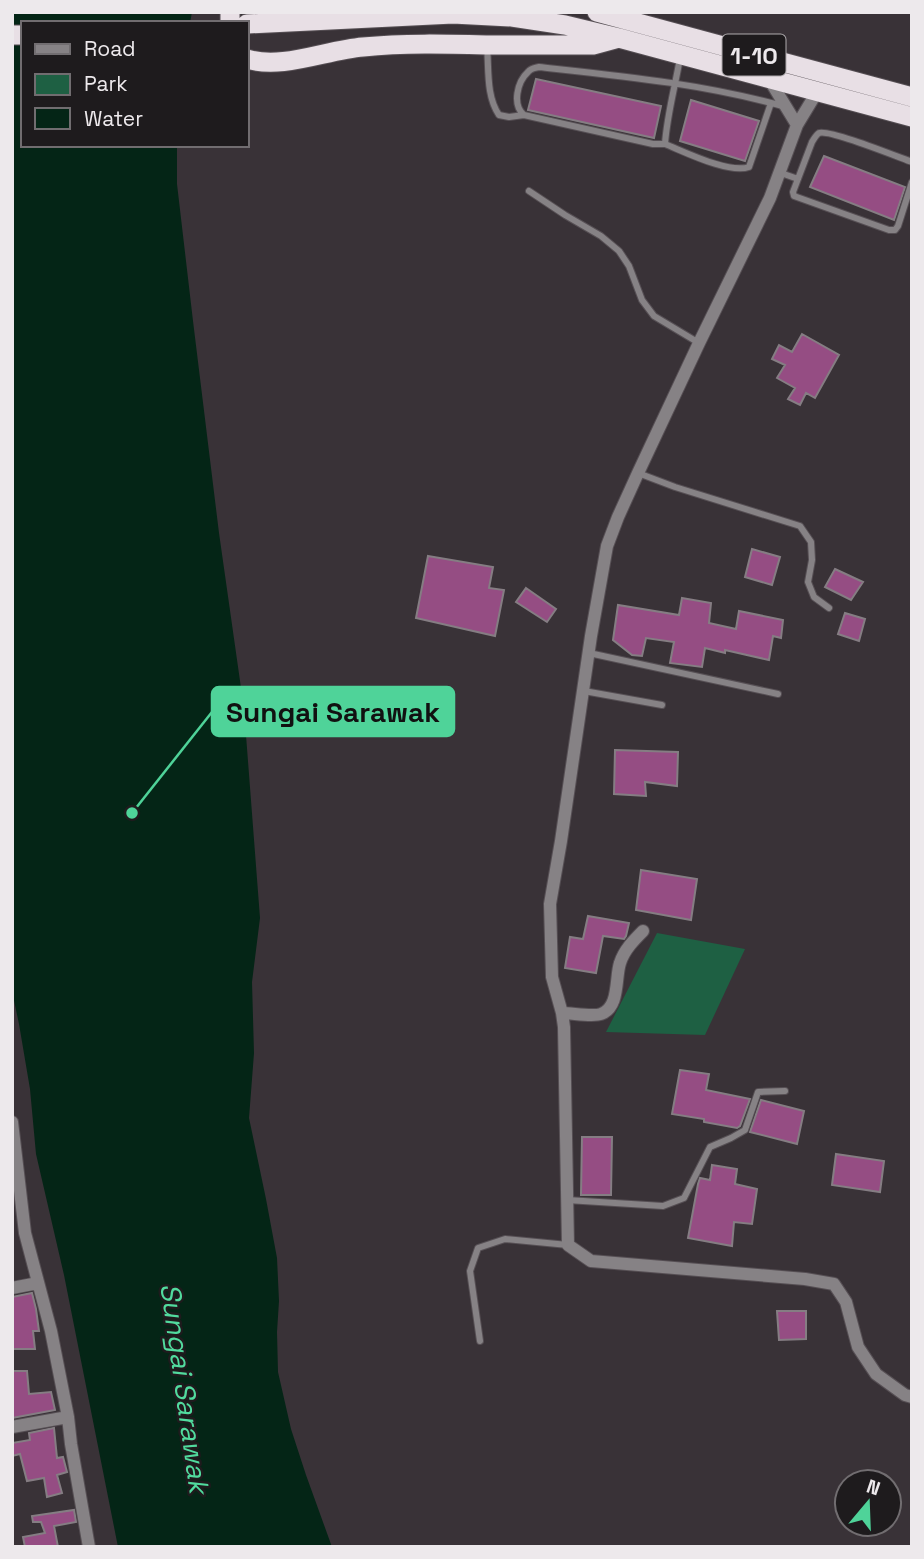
<svg xmlns="http://www.w3.org/2000/svg" width="924" height="1559" font-family="'Space Grotesk',sans-serif">
<style>
.green{fill:#1e6043}
.water{fill:#042516}
.building{fill:#954d83;stroke:#857d83;stroke-width:2}
.lines{fill:none;stroke-linecap:round;stroke-linejoin:round}
.service-casing{stroke:#564f54;stroke-width:8}
.minor-casing{stroke:#564f54;stroke-width:14}
.trunk-casing{stroke:#564f54;stroke-width:21}
.service{stroke:#868285;stroke-width:6}
.minor{stroke:#868285;stroke-width:12}
.trunk{stroke:#e8dfe5;stroke-width:19}
.labels{text-anchor:middle;dominant-baseline:central;stroke-width:5;stroke-linejoin:round;paint-order:stroke}
.shield{fill:#1e1b1d;stroke:#afabae;stroke-width:2}
.shield-label{font-size:24px;font-weight:bold;fill:#ede9ec}
.water-label{font-size:28px;font-style:italic;fill:#51db9e;stroke:#1e1b1d}
.leader{fill:none;stroke:#4fd399;stroke-width:2.5}
.callout-dot{fill:#4fd399;stroke:#1e1b1d;stroke-width:2.5}
.callout{fill:#4fd399;stroke:#4fd399;stroke-width:2.5}
.callout-label{font-size:28px;text-anchor:middle;font-weight:bold;fill:#111}
</style>
<rect width="100%" height="100%" fill="#393237"/>
<!-- green -->
<path class="green" d="M657,933L745,949L705,1035L606,1032Z"/>
<!-- water -->
<path class="water" d="M12,12H192L190,23H23V145H177V184L193,321L219,533L244,709L260,918L252,982L254,1053L249,1118L266,1199L277,1258L279,1301L277,1332L278,1372L291,1429L306,1475L332,1547H118L64,1275L36,1154L30,1089L19,1024L12,991Z"/>
<!-- building -->
<path class="building" d="M536,79L661,106L654,138L528,110Z
M691,100L759,121L745,161L680,141Z
M824,156L905,187L894,220L810,187Z
M802,334L839,355L815,398L806,393L800,405L788,399L795,388L777,378L785,365L772,359L779,345L792,352Z
M752,549L780,557L772,585L745,577Z
M428,556L493,567L489,588L504,590L495,636L416,618Z
M835,569L863,582L851,600L825,587Z
M526,588L556,609L547,622L516,602Z
M682,598L711,603L709,623L736,629L739,611L783,620L781,638L773,636L769,660L725,650V653L705,648L702,667L670,663L674,642L646,638L642,656L632,655L613,640L618,605L679,615Z
M845,613L865,619L859,641L838,634Z
M615,750L678,752L677,786L645,782L646,796L614,794Z
M641,870L697,879L691,920L636,910Z
M588,916L629,923L626,936L624,939L603,936L596,973L565,968L570,937L583,939Z
M680,1070L709,1074L706,1090L750,1099L740,1126L737,1128L704,1122V1119L672,1114Z
M761,1100L804,1111L797,1144L750,1132Z
M582,1137H612L611,1195H581Z
M836,1154L884,1161L880,1192L832,1185Z
M712,1165L737,1169L735,1184L757,1189L752,1224L734,1222L732,1246L688,1238L698,1184L700,1178L710,1180Z
M32,1293L36,1309L39,1331H33L35,1349H12V1297Z
M777,1311H806V1339L779,1340Z
M12,1371H27L29,1394L51,1392L55,1410L12,1418Z
M54,1428L57,1458L63,1457L67,1472L57,1475L62,1493L47,1497L44,1478L27,1481L20,1454L12,1456V1443L30,1440L29,1433Z
M74,1510L76,1522L54,1526L58,1547H25L23,1537L45,1533L41,1522H33L32,1516Z"/>
<g class="lines">
<defs>
<path id="service" d="M487,47C489,69 486,96 499,115L509,117L524,115
M680,58C675,87 667,115 665,144H653L524,115C512,105 517,82 528,72C531,68 535,68 539,67C622,76 705,84 786,107
M665,144C685,152 729,174 749,167L771,103
M912,162C898,157 829,129 819,133C816,135 814,139 812,142L793,192L794,196L889,230H895L898,226L912,182
M781,173L798,179
M529,191L565,215L601,236L619,251L629,266L642,300L654,316L699,343
M638,473L675,487L800,526L811,542L812,560L808,582L814,597L829,608
M589,653L778,694
M584,691L662,705
M567,1200L663,1206L684,1198L710,1147L731,1138L745,1130L758,1092L785,1091
M480,1341L470,1271L478,1248L505,1239L568,1245"/>
<path id="minor" d="M769,79L797,125
M817,92L797,125L770,198L699,343L638,473L618,517L607,546L591,636L561,841L550,904L552,977L562,1013L564,1027L568,1245L591,1261L805,1279L834,1284L846,1302L858,1347L876,1374L905,1395L912,1397
M562,1013C572,1013 593,1017 601,1014C620,1007 615,978 620,963C624,950 634,940 643,931
M12,1122L25,1233L51,1331L68,1417L71,1444L89,1547
M12,1288L38,1283
M12,1427L68,1417"/>
<path id="trunk" d="M597,12L912,97
M230,23V12
M247,24L453,14L512,17L565,25L619,38L912,117
M12,35H23
M247,59C282,70 326,50 363,47C404,43 445,44 486,45C522,45 558,45 593,45L615,39"/>
</defs>
<!-- service casing -->
<use href="#service" class="service-casing"/>
<!-- minor casing -->
<use href="#minor" class="minor-casing"/>
<!-- trunk casing -->
<use href="#trunk" class="trunk-casing"/>
<!-- service -->
<use href="#service" class="service"/>
<!-- minor -->
<use href="#minor" class="minor"/>
<!-- trunk -->
<use href="#trunk" class="trunk"/>
</g>
<g class="labels">
<!-- shield labels -->
<rect class="shield" x="722.5" y="34.5" width="63" height="41" rx="5"/>
<g class="shield-label">
<text x="754" y="55">1-10</text>
</g>
<!-- water labels -->
<g class="water-label">
<text transform="translate(185 1388) rotate(82)">Sungai Sarawak</text>
</g>
</g>
<!-- callouts -->
<path class="leader" d="M132 813L212 712"/>
<circle class="callout-dot" cx="132" cy="813" r="7"/>
<rect class="callout" x="212" y="687" width="242" height="49" rx="7"/>
<g class="callout-label">
<text x="333" y="722">Sungai Sarawak</text>
</g>
<!-- border -->
<rect width="924" height="1559" fill="none" stroke="#ede9ec" stroke-width="28"/>
<!-- legend -->
<rect x="21" y="21" width="228" height="126" fill="#1e1b1d" stroke="#716d70" stroke-width="2"/>
<rect x="35" y="44" width="35" height="10" fill="#868285" stroke="#716d70" stroke-width="2"/>
<text x="84" y="56" font-size="21" fill="#ede9ec">Road</text>
<rect x="35" y="74" width="35" height="21" fill="#1e6043" stroke="#716d70" stroke-width="2"/>
<text x="84" y="91" font-size="21" fill="#ede9ec">Park</text>
<rect x="35" y="108" width="35" height="21" fill="#042516" stroke="#716d70" stroke-width="2"/>
<text x="84" y="126" font-size="21" fill="#ede9ec">Water</text>
<!-- north arrow -->
<g transform="translate(868 1503) rotate(19)"><circle r="33" fill="#1e1b1d" stroke="#716d70" stroke-width="2"/>
<path d="M0-5L12 26L0 18L-12 26Z" fill="#4fd399"/>
<text y="-10" font-size="19" font-weight="bold" text-anchor="middle" fill="#ede9ec">N</text>
</g>
</svg>
